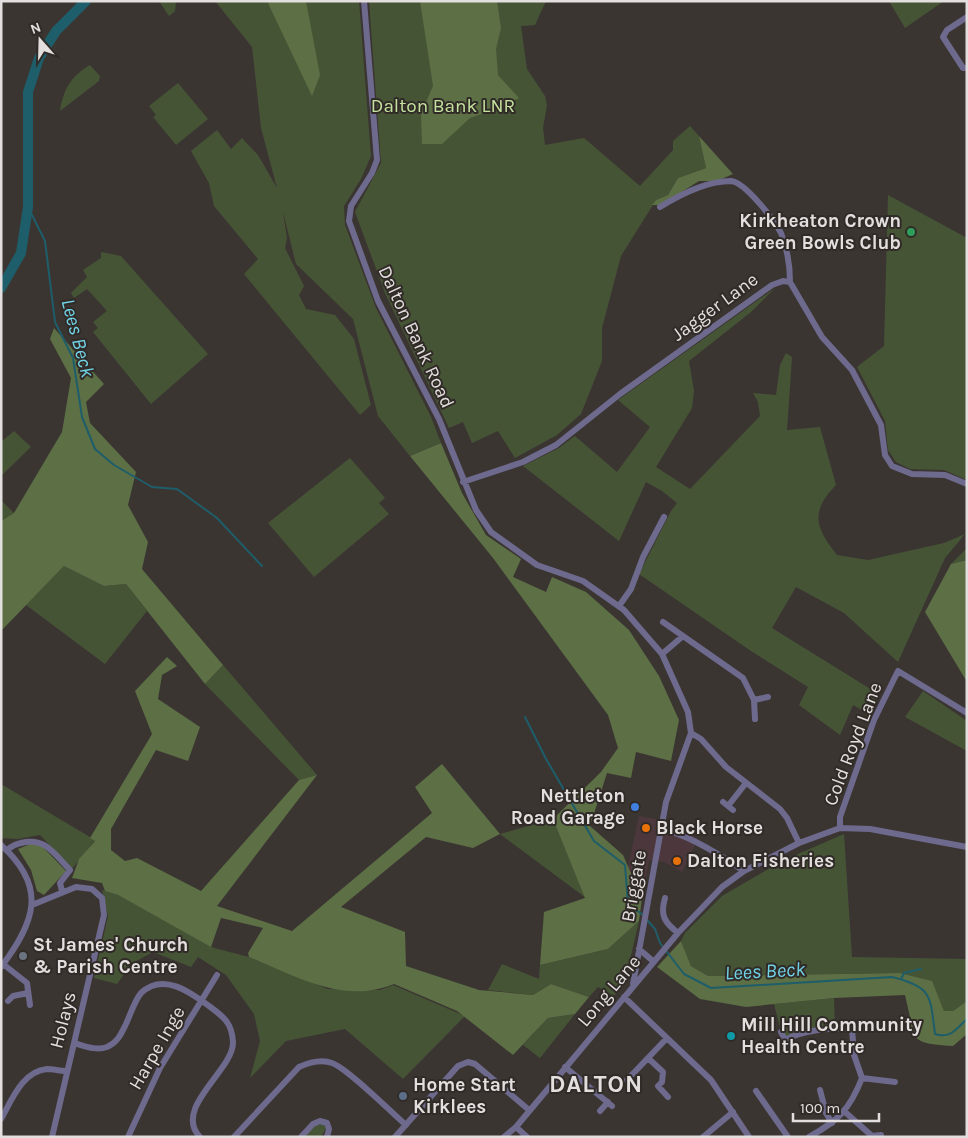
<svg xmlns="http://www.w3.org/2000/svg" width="968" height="1138" font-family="Karla,sans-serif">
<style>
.commercial{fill:#4c383c}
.green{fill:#465436}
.forest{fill:#5c6f45}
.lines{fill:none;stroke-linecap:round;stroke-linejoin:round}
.stream{stroke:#1e5e6a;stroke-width:2}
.river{stroke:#1e5e6a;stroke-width:10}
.minor{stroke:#6e6a8e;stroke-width:6}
.leisure-dot{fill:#2e9e5b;stroke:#312b28;stroke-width:2}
.shop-dot{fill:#3f7fe0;stroke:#312b28;stroke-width:2}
.food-dot{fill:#e8710a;stroke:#312b28;stroke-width:2}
.worship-dot{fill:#6b7280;stroke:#312b28;stroke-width:2}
.culture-dot{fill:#0f9aa8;stroke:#312b28;stroke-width:2}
.service-dot{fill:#5c6f8a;stroke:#312b28;stroke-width:2}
.labels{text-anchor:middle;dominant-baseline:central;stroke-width:4;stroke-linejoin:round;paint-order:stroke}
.park-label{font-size:19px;fill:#c4e39e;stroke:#312b28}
.poi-label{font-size:19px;font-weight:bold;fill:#e3dfde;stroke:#312b28;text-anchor:start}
.street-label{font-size:19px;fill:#e3dfde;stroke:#312b28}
.water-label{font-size:20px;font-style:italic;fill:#70d2e6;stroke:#312b28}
.district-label{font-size:24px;font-weight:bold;letter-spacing:1px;fill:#e3dfde;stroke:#312b28}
</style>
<rect width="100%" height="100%" fill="#3b3532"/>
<!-- commercial -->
<path class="commercial" d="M639,816L667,821L698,839L682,872L664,862L649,860L642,898L628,867Z"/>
<!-- green -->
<path class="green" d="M159,1H176L175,11L169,16Z
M215,1H359L371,156L361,179L344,206L345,225L376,308L431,417L441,443L410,456L378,416L353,319L296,264L283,212L287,238L285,248L304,286L299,295L306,309L335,315L354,339L371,405L360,415L244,274L258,259L214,206L209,183L191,151L217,130L231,149L242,138L258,155L277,188L261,128L252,47Z
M369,1H546L535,25L521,26L527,69L545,96L547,105L543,128L545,145L584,138L640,186L673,150V141L690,126L699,136L706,168L678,178L668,195L656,200L621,256L602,328V361L581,414L557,435L515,458L498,431L472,443L463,422L449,428L385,293L355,212L381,163Z
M889,1H944L905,28Z
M90,65L100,76L99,81L60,111C63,90 71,76 90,65Z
M178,83L208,119L176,145L153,117L156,115L149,106Z
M888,195L967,238V480L944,470L910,469L896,462L888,450L885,421L857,367L884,346Z
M101,252L121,256L208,354L151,404L93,332L98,328L93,322L107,311L87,289L74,298L71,293L87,277L83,270L101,258Z
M775,288L751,312L689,361L694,391L692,408L656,467L690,489L760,416L758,402L753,393L776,395L780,365L786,353L792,357L787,430L820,427L836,485C810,512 815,527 837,555L868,560L944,543L965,534L945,558L898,662L844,613L796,587L772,628L877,693L872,716L853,705L840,735L799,705L808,687L751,651L639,574L671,511L677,503L662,491L646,482L619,541L523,466L559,448L575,436L617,472L650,427L618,400Z
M14,431L31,447L1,476V442Z
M350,458L385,498L379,503L389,514L314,577L268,523Z
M1,500L14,513L1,521Z
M967,548V560L951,564Z
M64,566L104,586L126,584L147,611L105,664L26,605Z
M223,665L317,775L299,780L205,684Z
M923,691L967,721V751L905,717Z
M1,784L95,840L72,869L40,835L18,839L1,838Z
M553,819L586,898L500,834Z
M844,834L852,957L967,959V1001L953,1011H944L931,981L900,973L708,976L691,966L681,941L685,933L722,896L784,860Z
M102,890L118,895L214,948L249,957L328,989L380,990L393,985L465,1016L403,1079L345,1029L286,1041L250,1078L260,1041L254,1014L226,975L198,957L191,967L153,952L131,964L117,984L94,978L108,916Z
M639,921L626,977L614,996L598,987L589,997L551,984L533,995L488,990L502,964L539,979L540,965L608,949Z
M834,998L835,1027L785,1038L781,1031L774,1004Z
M575,1014L540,1058L523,1045L548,1018Z
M324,1124L326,1128L321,1137H304L316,1125Z"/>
<!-- forest -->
<path class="forest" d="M267,1H306L320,75L312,96Z
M420,1H497L501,28L496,49L498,75L519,98L502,107L470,118L442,144H422L421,114L433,86Z
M699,136L733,174L717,181H699L661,205H652L656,200L668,195L678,178L706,168Z
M54,328L104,384L86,402L90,423L136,472L128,505L148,542L142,569L223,665L205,684L126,584L104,586L64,566L1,631V521L14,513L62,432L71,378L50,339Z
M441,443L462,493L486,535L521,559L513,577L546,592L552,577L586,592L629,630L659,676L679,720L671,761L636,752L631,778L607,773L590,826L623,855L642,898L639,921L608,949L540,965L544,912L585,898L553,819L601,772L618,748L608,715L493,558L410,456Z
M967,560V682L925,612L951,564Z
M167,657L177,666L162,675L158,699L200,727L188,761L156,750L111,829V850L125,861L137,858L201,891L299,780L317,775L217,906L292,931L432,813L415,787L442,764L500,834L473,848L426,837L341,907L405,932L406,966L479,990L533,995L551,984L589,997L575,1014L548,1018L513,1055L457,1011L394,984C343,1005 296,976 249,957L248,953L263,928L221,918L211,947L118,895L105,891L102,883L72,878L79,859L95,841L90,838L152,734L135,691Z
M33,843L41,845L66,871L44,895L37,891L31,870L18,849Z
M681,941L691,966L708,976L900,973L932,981L944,1011H953L967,1001V1034L953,1046C929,1044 915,1046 905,1021L910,1017L905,995L834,998L746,1007L700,999L657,967Z"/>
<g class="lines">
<!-- stream -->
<path class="stream" d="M28,207L45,241L55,322L73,358L82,417L95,449L114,465L152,487L177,489L217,518L262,566
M525,717L546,759L594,841L625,865L628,904L643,915
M647,920L655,929L660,943L684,974L711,988L892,977C933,987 930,996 935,1034C951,1039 956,1029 967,1019
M901,979L904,973L921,969"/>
<!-- river -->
<path class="river" d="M1,288L21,253L28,207V92L39,58L56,31L86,1"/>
<!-- minor -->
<path class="minor" d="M364,1L377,160L372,173L351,206L349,221L378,301L439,419L476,510L491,532L537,565L583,581L624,610L662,654L688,712L691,733L666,802L633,984
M967,17L947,30L943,37L963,68H967
M660,207C681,194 706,181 731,181C745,182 775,221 781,233C787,248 790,266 790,282
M463,482L523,462L556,445L620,394L772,285L783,281L790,282L822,337L852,370L881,425L885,455L892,466L912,474L945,475L967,484
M619,606L631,589L643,557L664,517
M663,622L743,678L754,700L755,719
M662,654L683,636
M754,700L768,697
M691,733L701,739L726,767L780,809L787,818L799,843
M723,802L733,810
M728,806L746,783
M840,828V817L874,720L898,671L967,713
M660,829C686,833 722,856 744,871
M1,845C48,887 35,922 1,967
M7,850C12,846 15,844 21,843C46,837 54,854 70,870L60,883L62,891
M665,898C660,915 664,922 678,933
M32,905L76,887L92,889L102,898L104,915L52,1137
M639,949L654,962
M3,964L27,983L30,1005
M624,997L711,1080L749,1137
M8,1001L13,996L28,993
M852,1029L885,1027
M781,1032L785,1040C803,1030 832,1027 852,1029L854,1055L862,1078C850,1109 838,1121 809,1137
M74,1043C85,1046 96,1051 107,1047C118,1042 121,1034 126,1024C130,1015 135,1000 141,993C163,972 190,992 209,1006C224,1017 232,1023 233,1042C234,1070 172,1108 200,1137
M648,1058L663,1072L662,1082L658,1086L668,1097
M565,1067L612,1106
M862,1078L895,1082
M627,1080L667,1038
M820,1090L826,1113L832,1123
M756,1091L788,1137
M600,1111L608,1102
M845,1112L872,1136L881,1135
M1,1119C11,1102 22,1071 47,1069C53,1069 60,1071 66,1071
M516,1127L527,1137
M128,1137L160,1068L217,975
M234,1137L299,1067C310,1062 321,1059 332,1063C347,1068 391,1112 406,1125
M301,1137L313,1124L320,1121L327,1123L329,1129L327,1137
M395,1137L458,1066L468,1062L475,1064L529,1110
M504,1137L516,1127L678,933L722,887L744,871L799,843L840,828L870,829L967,847
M703,1137L733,1112"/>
</g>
<!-- markers -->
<circle class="leisure-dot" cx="911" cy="232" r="5"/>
<circle class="shop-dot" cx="635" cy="807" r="5"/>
<g class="food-dot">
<circle cx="646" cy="828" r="5"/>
<circle cx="677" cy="861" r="5"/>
</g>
<circle class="worship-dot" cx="23" cy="956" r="5"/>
<circle class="culture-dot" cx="731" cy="1036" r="5"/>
<circle class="service-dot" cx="403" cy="1096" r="5"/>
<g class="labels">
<!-- park labels -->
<g class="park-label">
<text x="443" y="106">Dalton Bank LNR</text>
</g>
<!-- poi labels -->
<g class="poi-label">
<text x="901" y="221" text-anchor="end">Kirkheaton Crown<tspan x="901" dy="22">Green Bowls Club</tspan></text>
<text x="625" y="796" text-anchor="end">Nettleton<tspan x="625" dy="22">Road Garage</tspan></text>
<text x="656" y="828">Black Horse</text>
<text x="687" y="861">Dalton Fisheries</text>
<text x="33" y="945">St James' Church<tspan x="33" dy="22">&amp; Parish Centre</tspan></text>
<text x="741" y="1025">Mill Hill Community<tspan x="741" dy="22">Health Centre</tspan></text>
<text x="413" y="1085">Home Start<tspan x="413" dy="22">Kirklees</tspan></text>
</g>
<!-- street labels -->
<g class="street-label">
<text transform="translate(715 307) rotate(-36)">Jagger Lane</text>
<text transform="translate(416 337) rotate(65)">Dalton Bank Road</text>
<text transform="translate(853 744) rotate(-69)">Cold Royd Lane</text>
<text transform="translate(634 886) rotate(-80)">Briggate</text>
<text transform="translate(609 991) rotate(-50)">Long Lane</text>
<text transform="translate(63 1020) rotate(-76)">Holays</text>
<text transform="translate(157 1048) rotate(-60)">Harpe Inge</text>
</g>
<!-- water labels -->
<g class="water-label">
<text transform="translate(78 338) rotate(75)">Lees Beck</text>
<text transform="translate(765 971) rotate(-3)">Lees Beck</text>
</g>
<!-- district labels -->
<g class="district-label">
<text x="596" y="1084">DALTON</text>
</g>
</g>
<!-- border -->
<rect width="968" height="1138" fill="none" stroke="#e3dfde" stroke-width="5"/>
<!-- north arrow -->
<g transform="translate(40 40) rotate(340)" stroke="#312b28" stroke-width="4" paint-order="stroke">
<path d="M0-4L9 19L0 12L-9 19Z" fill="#e3dfde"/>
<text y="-8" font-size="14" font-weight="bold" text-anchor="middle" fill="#e3dfde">N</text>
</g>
<!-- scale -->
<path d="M793 1113v8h86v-8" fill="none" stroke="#e3dfde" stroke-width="2.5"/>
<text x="800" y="1113" font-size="15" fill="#e3dfde" stroke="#312b28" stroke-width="4" paint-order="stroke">100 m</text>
</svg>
